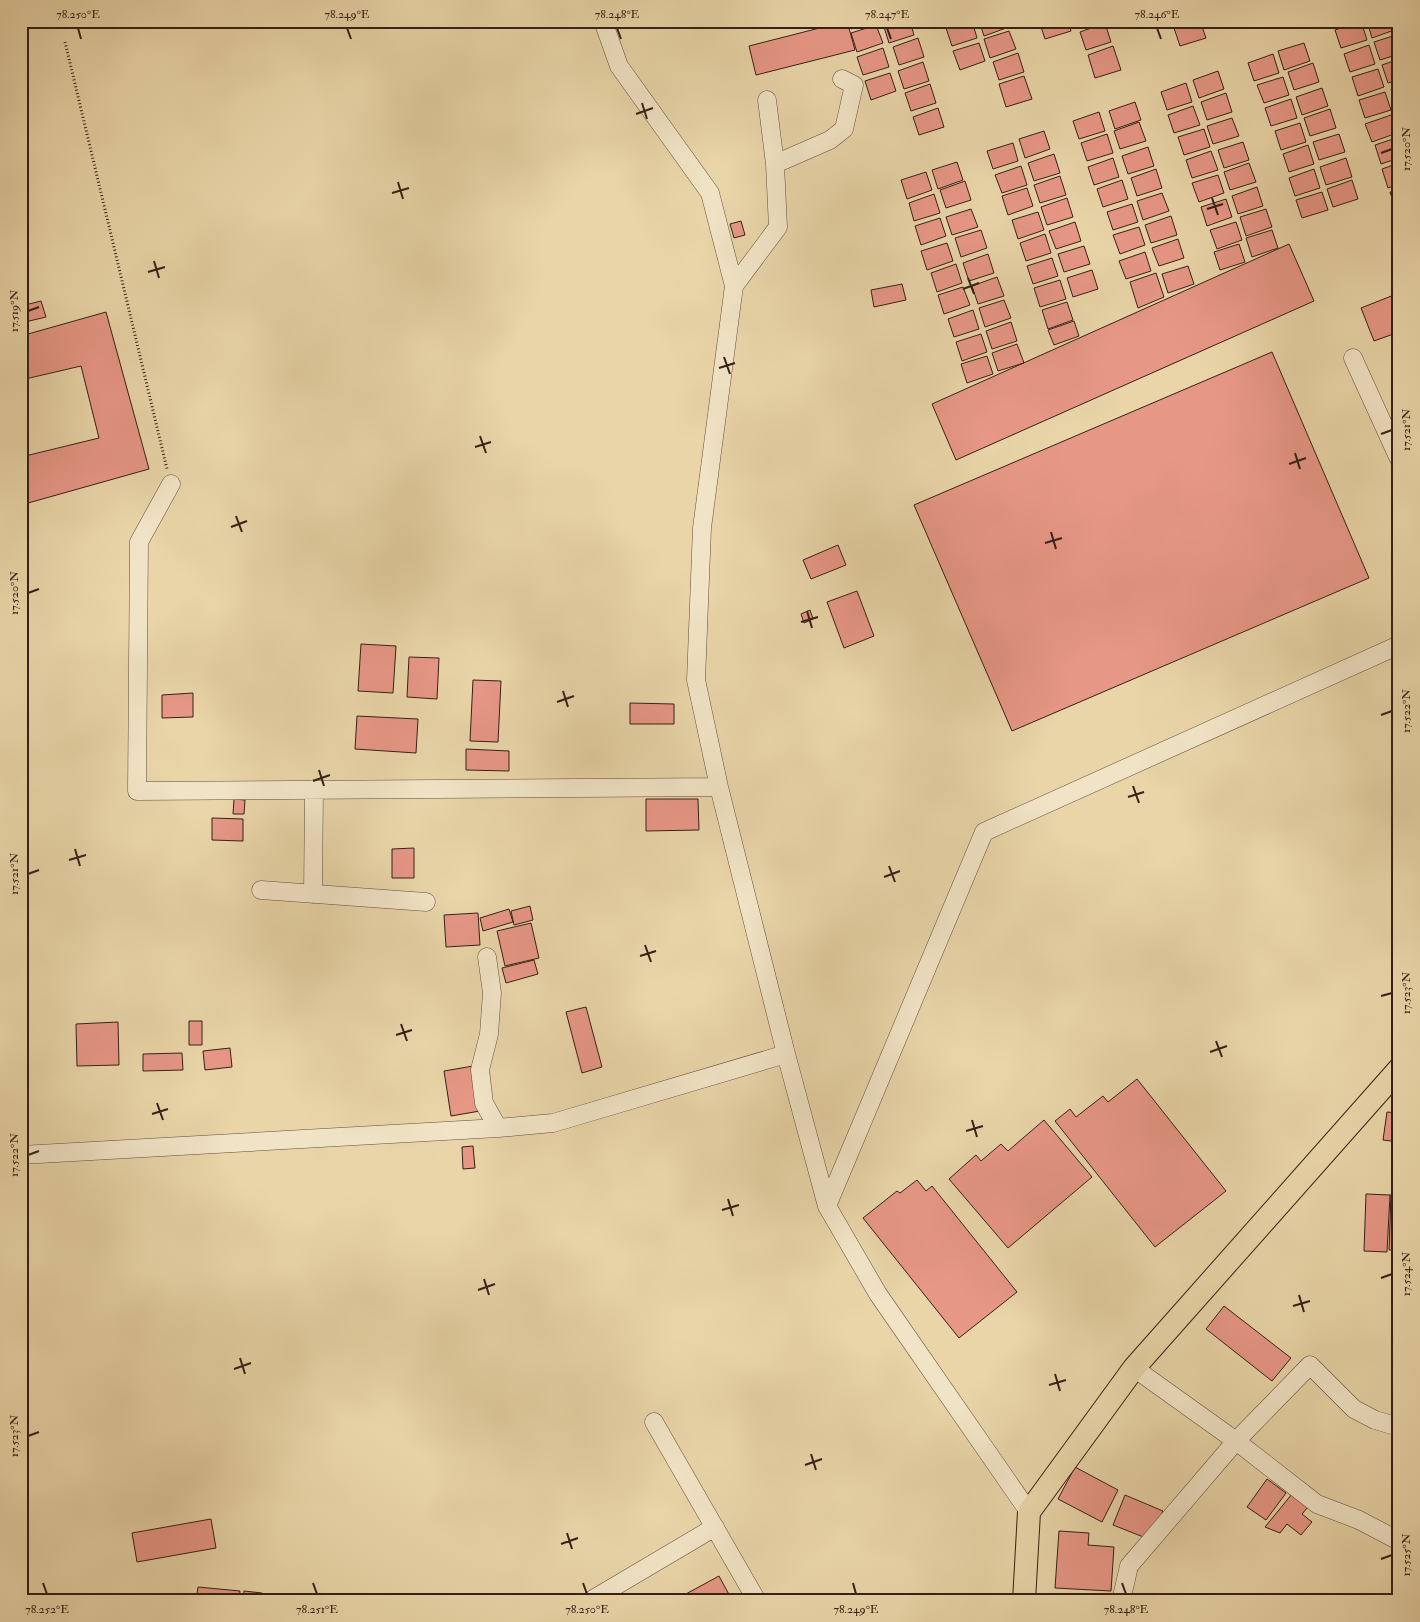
<svg xmlns="http://www.w3.org/2000/svg" width="1420" height="1622" font-family="'IM FELL Double Pica',serif">
<style>
.building{fill:#e79786;stroke:#352017}
.lines{fill:none;stroke-linecap:round;stroke-linejoin:round}
.minor-casing{stroke:#624d3b;stroke-width:19}
.major-casing{stroke:#352017;stroke-width:24}
.path{stroke:#352017;stroke-width:3;stroke-dasharray:1 2.5;stroke-linecap:butt}
.minor{stroke:#f1e4c6;stroke-width:18}
.major{stroke:#e9d5a8;stroke-width:22}
.ticks{fill:none;stroke:#352017;stroke-width:2}
.neatline{fill:none;stroke:#352017;stroke-width:2}
.ticks-label{font-size:12px;text-anchor:middle;fill:#352017}
</style>
<rect width="100%" height="100%" fill="#e9d5a8"/>
<filter id="stains"><feTurbulence type="fractalNoise" baseFrequency=".004" numOctaves="4"/><feColorMatrix values="0 0 0 0 .2 0 0 0 0 .09 0 0 0 0 .02 0 0 0 .5 -.17"/></filter>
<radialGradient id="worn" r=".72"><stop offset=".6" stop-color="#630" stop-opacity="0"/><stop offset="1" stop-color="#630" stop-opacity=".3"/></radialGradient>
<!-- building -->
<path class="building" d="M847,21L855,50L756,75L749,46Z
M848,21H874L851,29Z
M892,21H910L914,35L889,43L883,24Z
M965,21H972L977,38L952,46L946,28Z
M979,21H1007L1009,27L984,36Z
M1039,21H1068L1071,31L1045,39Z
M1077,21H1098L1079,28Z
M1195,21H1200L1206,38L1180,46L1174,28Z
M1361,21L1367,40L1341,48L1335,30Z
M1367,21H1395L1397,29L1372,38Z
M1105,23L1111,42L1086,50L1080,32Z
M876,25L883,43L857,52L851,33Z
M1009,31L1016,49L990,58L984,39Z
M1399,34V54L1380,60L1374,42Z
M918,38L924,57L899,65L893,47Z
M979,43L985,61L960,70L953,51Z
M1304,43L1310,61L1284,70L1278,51Z
M1369,45L1375,64L1350,72L1344,54Z
M1113,46L1121,70L1095,78L1088,55Z
M883,48L889,67L863,75L857,57Z
M1018,53L1024,72L999,80L993,62Z
M1273,54L1279,73L1254,81L1248,63Z
M1399,59V80L1388,83L1382,65Z
M923,62L929,81L904,89L898,71Z
M1313,63L1319,82L1294,90L1288,72Z
M1378,69L1384,87L1358,96L1352,77Z
M1218,71L1224,89L1199,98L1193,80Z
M890,73L896,91L871,100L865,81Z
M1024,76L1032,99L1006,107L999,84Z
M1283,77L1289,95L1264,103L1257,85Z
M1186,83L1192,102L1167,110L1161,92Z
M930,84L936,103L911,111L905,93Z
M1399,87V107L1397,108L1391,89Z
M1322,88L1328,106L1302,115L1296,97Z
M1385,92L1391,110L1365,118L1359,100Z
M1226,93L1232,112L1207,120L1201,102Z
M1291,99L1297,118L1271,126L1265,108Z
M1135,102L1141,120L1115,129L1109,111Z
M1193,106L1200,125L1174,133L1168,115Z
M938,108L944,127L919,135L913,117Z
M1330,109L1336,128L1310,136L1304,118Z
M1099,112L1105,131L1079,139L1073,121Z
M1391,115L1397,133L1372,142L1365,124Z
M1232,118L1239,136L1213,144L1207,126Z
M1139,122L1146,141L1120,149L1114,131Z
M1300,123L1306,142L1281,150L1275,131Z
M1204,129L1210,147L1184,155L1178,137Z
M1044,131L1050,149L1025,158L1019,139Z
M1107,134L1113,153L1087,161L1081,143Z
M1339,134L1345,152L1319,160L1313,142Z
M1399,137V158L1381,164L1375,145Z
M1243,142L1249,160L1224,168L1218,150Z
M1013,143L1018,161L993,169L987,151Z
M1308,145L1314,164L1289,172L1283,154Z
M1148,147L1154,166L1128,174L1122,156Z
M1211,151L1218,170L1192,178L1186,160Z
M1054,154L1060,173L1034,181L1028,163Z
M1113,158L1119,177L1094,185L1088,167Z
M1346,158L1352,177L1326,185L1320,167Z
M957,162L963,180L938,189L932,170Z
M1249,163L1256,182L1230,190L1224,172Z
M1399,163V184L1388,188L1382,169Z
M1021,166L1027,185L1002,193L995,175Z
M1156,169L1162,188L1137,196L1131,178Z
M1314,169L1320,188L1295,196L1289,178Z
M926,172L932,190L907,199L901,180Z
M1218,175L1224,193L1199,202L1192,183Z
M1060,176L1066,195L1040,203L1034,185Z
M1122,180L1128,199L1103,207L1097,189Z
M1352,180L1358,199L1333,207L1327,189Z
M965,181L971,200L946,208L940,190Z
M1257,187L1263,206L1238,214L1232,196Z
M1027,188L1033,206L1008,215L1002,196Z
M1399,189V209L1396,210L1390,192Z
M1322,192L1328,210L1302,218L1296,200Z
M1162,193L1169,211L1143,220L1137,201Z
M934,194L940,213L914,221L909,203Z
M1067,198L1073,217L1047,225L1041,207Z
M1226,199L1232,217L1207,226L1201,207Z
M1132,204L1138,222L1113,230L1107,212Z
M971,209L978,227L952,235L946,217Z
M1266,209L1272,227L1246,236L1240,217Z
M1038,212L1044,230L1018,239L1012,220Z
M1171,216L1177,235L1151,243L1145,225Z
M940,218L946,236L921,245L915,226Z
M741,221L745,235L734,238L730,224Z
M1075,222L1081,241L1056,249L1049,231Z
M1236,222L1242,240L1217,249L1210,230Z
M1139,227L1145,245L1120,254L1113,235Z
M981,230L987,248L961,257L955,238Z
M1272,230L1278,248L1252,257L1246,238Z
M1045,234L1051,253L1026,261L1020,243Z
M1178,239L1184,258L1159,266L1152,248Z
M947,243L953,261L927,270L921,251Z
M1239,244L1245,262L1220,270L1214,252Z
M1289,244L1314,301L956,460L932,404Z
M1084,246L1090,264L1064,272L1058,254Z
M1145,252L1151,271L1126,279L1119,261Z
M988,254L994,273L969,281L963,263Z
M1052,258L1058,276L1033,284L1027,266Z
M956,264L962,283L937,292L931,273Z
M1188,266L1194,284L1168,293L1162,274Z
M1092,270L1098,289L1073,297L1067,278Z
M1156,273L1164,297L1138,308L1130,282Z
M997,277L1004,296L978,304L972,286Z
M1060,280L1066,299L1040,307L1034,288Z
M902,284L906,300L874,307L871,290Z
M963,287L970,305L944,314L938,295Z
M1399,293V332L1374,341L1361,308Z
M1004,300L1011,318L985,327L979,308Z
M41,301L46,317L21,323V306Z
M1067,302L1073,320L1048,329L1042,310Z
M973,310L979,329L954,337L948,319Z
M106,312L149,469L21,505V457L99,438L81,366L21,380V336Z
M1074,321L1079,336L1054,345L1048,330Z
M1011,322L1017,341L992,349L986,331Z
M981,334L987,352L962,361L956,342Z
M1017,344L1024,363L998,371L992,353Z
M1272,352L1369,578L1012,731L914,505Z
M987,356L993,374L967,383L961,364Z
M838,545L846,565L811,579L803,560Z
M857,591L874,636L844,648L827,602Z
M810,610L813,619L804,623L801,614Z
M361,644L396,646L393,693L358,691Z
M409,657L439,658L437,699L407,697Z
M473,680L501,681L498,742L470,741Z
M193,693V717L162,718V695Z
M630,703L674,704V724H630Z
M357,716L418,719L416,753L355,749Z
M466,749L509,751V771L466,770Z
M234,799L245,800L244,814H233Z
M646,799H698L699,830L646,831Z
M212,818L243,819V841L212,840Z
M414,848V878H392V849Z
M530,906L533,920L514,925L511,911Z
M509,909L513,922L483,931L480,918Z
M478,913L480,945L446,947L444,915Z
M531,923L539,958L505,966L497,931Z
M534,960L538,974L506,983L502,968Z
M586,1007L602,1067L582,1073L566,1012Z
M189,1021H202V1045H189Z
M118,1022L119,1065L77,1066L76,1024Z
M230,1048L232,1067L205,1070L203,1051Z
M182,1053L183,1070L143,1071V1054Z
M473,1066L480,1111L451,1116L444,1071Z
M1137,1079L1226,1191L1155,1247L1055,1121L1070,1109L1076,1117L1103,1096L1108,1102Z
M1387,1112L1399,1113V1142L1383,1140Z
M1044,1120L1092,1177L1008,1248L949,1179L976,1155L981,1161L1001,1144L1008,1151Z
M473,1146L475,1168L463,1169L462,1147Z
M917,1180L926,1191L932,1186L1017,1292L959,1338L863,1218L897,1191L900,1193Z
M1366,1194L1390,1195L1387,1252L1364,1251Z
M1391,1194L1399,1195V1250H1389Z
M1224,1306L1291,1358L1272,1381L1206,1329Z
M1075,1467L1118,1490L1102,1522L1058,1499Z
M1267,1479L1286,1493L1266,1520L1247,1507Z
M1292,1494L1308,1507L1302,1514L1312,1522L1301,1535L1287,1524L1280,1533L1265,1527Z
M1125,1495L1163,1511L1151,1540L1113,1525Z
M211,1519L216,1548L137,1562L132,1533Z
M1059,1531L1089,1533L1088,1545L1114,1547L1111,1591L1055,1588Z
M719,1576L732,1600L730,1601H673Z
M198,1587L240,1591L239,1601H196Z
M244,1591L262,1593L261,1601H243Z
M62,1597L89,1598V1601H62Z
M1058,1598L1112,1600V1601H1058Z"/>
<g class="lines">
<defs>
<path id="minor" d="M603,21L619,66L710,193L734,286L702,528L696,680L719,787L786,1054L827,1206L878,1294L1029,1512
M775,164L830,140L844,129L854,85L842,79
M734,286L778,227L775,164L767,100
M1353,358L1399,459
M171,484L139,542L137,791L719,787
M261,890L426,902
M313,894L314,789
M487,957L492,993L489,1034L480,1070L484,1103L498,1128
M21,1155L498,1128L553,1123L786,1054
M827,1206L984,832L1399,645
M1134,1368L1236,1441L1317,1504L1359,1520L1399,1541
M654,1422L757,1601
M590,1601L715,1527
M1121,1601L1129,1566L1236,1441L1310,1365L1354,1409L1375,1420L1399,1427"/>
<path id="major" d="M1024,1601L1029,1512L1134,1368L1399,1069"/>
</defs>
<!-- minor casing -->
<use href="#minor" class="minor-casing"/>
<!-- major casing -->
<use href="#major" class="major-casing"/>
<!-- path -->
<path class="path" d="M65,42L167,469"/>
<!-- minor -->
<use href="#minor" class="minor"/>
<!-- major -->
<use href="#major" class="major"/>
</g>
<!-- ticks -->
<path class="ticks" d="M78,28L81,39M347,28L351,39M617,28L621,39M887,28L891,39M1157,28L1161,39M642,103L647,119M636,114L653,108M1381,153L1392,149M398,182L403,199M392,193L409,188M1212,198L1218,215M1207,209L1223,204M154,261L159,278M148,272L165,267M968,278L974,294M963,289L979,283M28,311L39,307M724,357L730,374M719,368L735,363M1381,434L1392,430M480,436L486,453M475,447L491,442M1295,453L1300,469M1289,464L1306,458M236,516L242,532M231,527L247,521M1051,532L1056,549M1045,543L1062,538M28,593L39,589M807,611L812,628M801,622L818,617M563,691L568,707M557,702L574,696M1381,715L1392,711M319,770L324,786M313,781L330,775M1133,786L1139,803M1128,797L1144,792M75,849L80,866M69,860L86,855M889,866L895,882M28,874L39,870M884,877L900,871M645,945L651,962M640,956L656,951M1381,996L1392,993M401,1024L407,1041M396,1035L412,1030M1216,1041L1222,1057M1210,1052L1227,1046M157,1103L163,1120M152,1114L168,1109M972,1120L977,1137M966,1131L983,1126M28,1155L39,1151M728,1199L733,1216M722,1210L739,1205M1381,1278L1392,1274M484,1279L489,1295M478,1290L495,1284M1299,1295L1304,1312M1293,1306L1310,1301M240,1358L245,1374M234,1369L251,1363M1055,1374L1060,1391M1049,1385L1066,1380M28,1436L39,1432M811,1454L816,1470M805,1465L822,1459M567,1533L572,1549M561,1544L578,1538M1381,1559L1392,1555M43,1583L47,1594M313,1583L317,1594M583,1583L587,1594M853,1583L856,1594M1122,1583L1126,1594"/>
<!-- margin -->
<rect width="1420" height="1622" fill="none" stroke="#e9d5a8" stroke-width="55"/>
<rect x="28" y="28" width="1364" height="1566" class="neatline"/>
<g class="ticks-label">
<text x="78" y="18">78.250°E</text>
<text x="347" y="18">78.249°E</text>
<text x="617" y="18">78.248°E</text>
<text x="887" y="18">78.247°E</text>
<text x="1157" y="18">78.246°E</text>
<text transform="translate(1406 149) rotate(-90)" y="4">17.520°N</text>
<text transform="translate(14 311) rotate(-90)" y="4">17.519°N</text>
<text transform="translate(1406 430) rotate(-90)" y="4">17.521°N</text>
<text transform="translate(14 593) rotate(-90)" y="4">17.520°N</text>
<text transform="translate(1406 711) rotate(-90)" y="4">17.522°N</text>
<text transform="translate(14 874) rotate(-90)" y="4">17.521°N</text>
<text transform="translate(1406 993) rotate(-90)" y="4">17.523°N</text>
<text transform="translate(14 1155) rotate(-90)" y="4">17.522°N</text>
<text transform="translate(1406 1274) rotate(-90)" y="4">17.524°N</text>
<text transform="translate(14 1436) rotate(-90)" y="4">17.523°N</text>
<text transform="translate(1406 1555) rotate(-90)" y="4">17.525°N</text>
<text x="47" y="1613">78.252°E</text>
<text x="317" y="1613">78.251°E</text>
<text x="587" y="1613">78.250°E</text>
<text x="856" y="1613">78.249°E</text>
<text x="1126" y="1613">78.248°E</text>
</g>
<rect width="100%" height="100%" filter="url(#stains)"/>
<rect width="100%" height="100%" fill="url(#worn)"/>
</svg>
